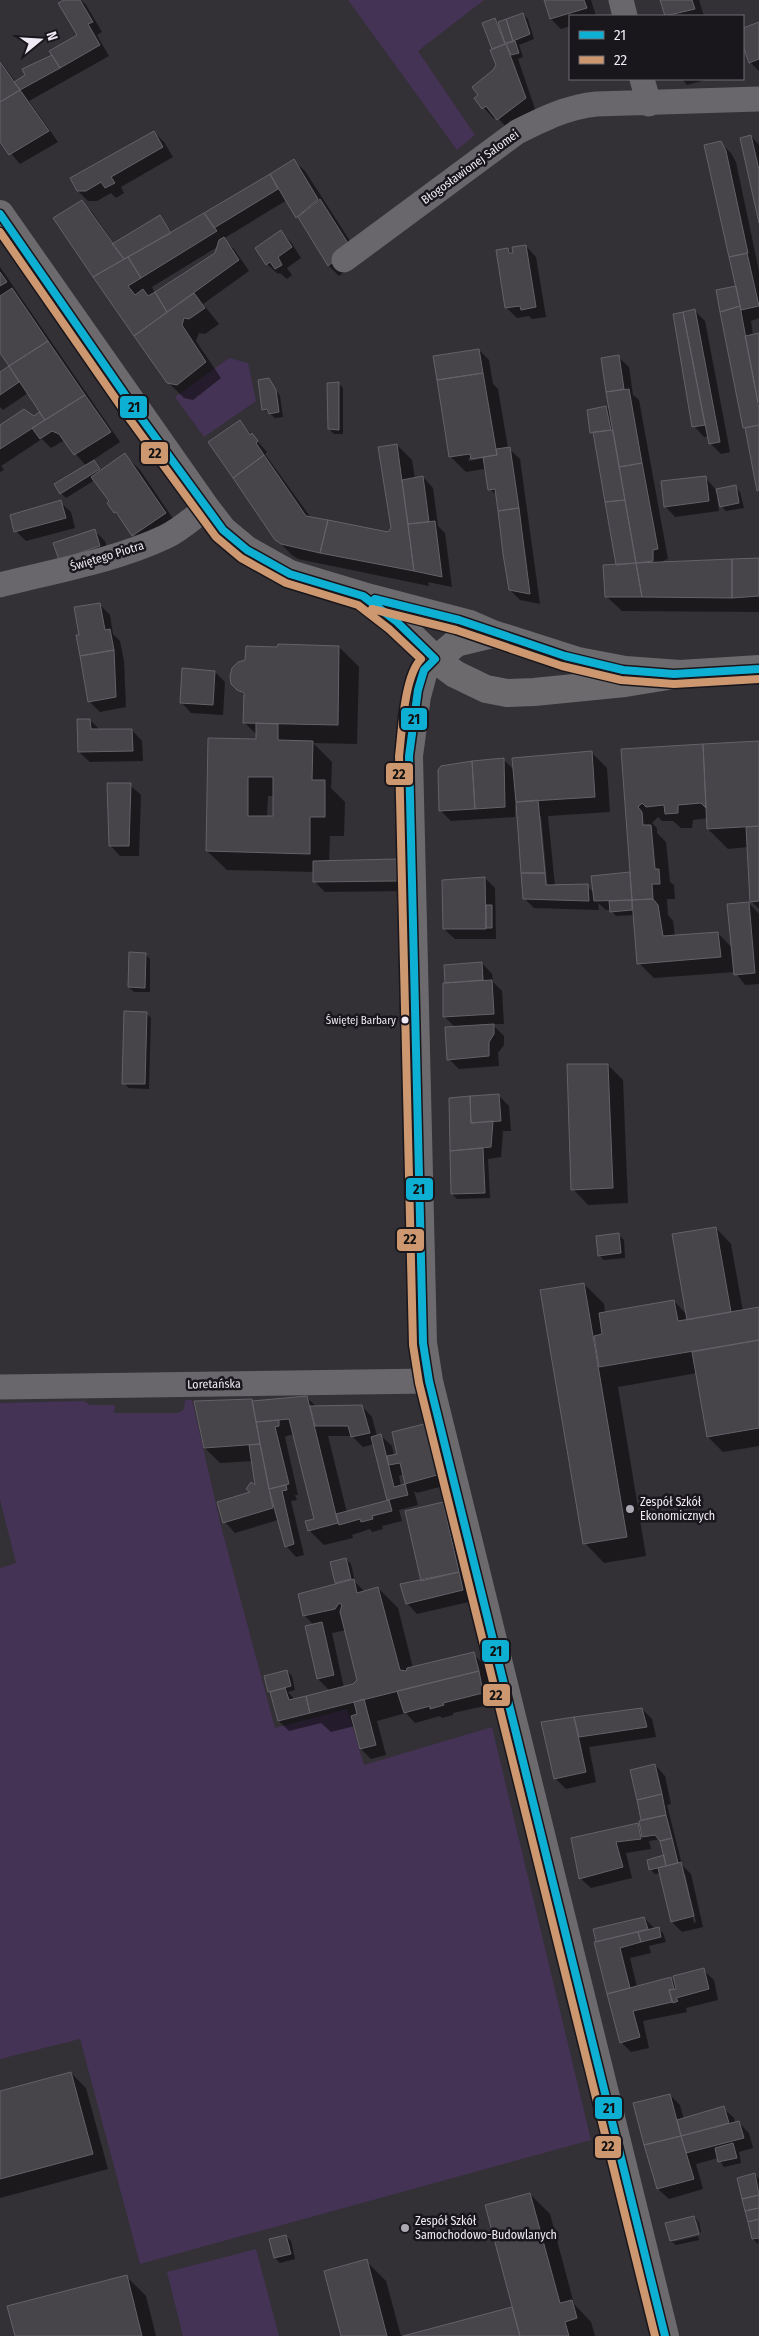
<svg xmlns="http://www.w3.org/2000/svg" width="759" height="2336" font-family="'Fira Sans Condensed',sans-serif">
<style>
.green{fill:#443354}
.shadow{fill:#0007;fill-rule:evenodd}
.building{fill:#47444a;stroke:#646268;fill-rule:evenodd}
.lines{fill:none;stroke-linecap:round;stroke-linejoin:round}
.street{stroke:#69676b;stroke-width:25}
.secondary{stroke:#6c6a6d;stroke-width:28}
.bus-1-casing{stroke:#19161c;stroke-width:11}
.bus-2-casing{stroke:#19161c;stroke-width:11}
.bus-1{stroke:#0dafd3;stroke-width:8}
.bus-2{stroke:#cd976f;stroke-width:8}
.bus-dot{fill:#efeaf4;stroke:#19161c;stroke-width:2}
.poi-dot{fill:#ada9b2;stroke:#19161c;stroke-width:2}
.labels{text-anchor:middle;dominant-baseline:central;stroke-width:5;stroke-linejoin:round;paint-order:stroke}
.bus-label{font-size:11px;fill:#efeaf4;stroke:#19161c;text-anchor:end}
.street-label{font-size:12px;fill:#efeaf4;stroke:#19161c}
.poi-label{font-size:12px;fill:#efeaf4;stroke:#19161c;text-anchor:start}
.line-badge{stroke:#19161c;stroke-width:2}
.pale-badge-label{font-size:14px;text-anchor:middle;font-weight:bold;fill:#111}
</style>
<rect width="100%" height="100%" fill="#333036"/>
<!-- green -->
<path class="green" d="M348,0H484L418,51L475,135L457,150Z
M229,358L248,363L256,401L204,437L175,397Z
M185,1400H192L221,1526L275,1728L347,1709L364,1765L492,1727L591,2140L140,2264L80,2039L0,2059V1568L16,1563L0,1500V1403L84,1401L90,1405H115L114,1413H179L184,1409Z
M256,2249L279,2336H183L167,2272Z"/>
<!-- shadow -->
<path class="shadow" d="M66,0H81L86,5L102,32L97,35L109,56L29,101L58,142L20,164L0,140V61L16,82L78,36Z
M545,0H591L596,16H570V26L561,29L551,19Z
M662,0H699L704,16H666Z
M523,14L528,19L534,39L519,45L523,57L518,59L535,109L508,129L496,116L494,119L476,99L497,65L484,24L495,20L498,23Z
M759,23V71L750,62L743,43V29Z
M682,79H709L687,85Z
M154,132L164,142L173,157L121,187L124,193L116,198L111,193L97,201H88L78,191Z
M751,136L759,145V218Z
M720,143L731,153L736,162L759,271V318L751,321L753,336L759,335V492L721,311L737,287Z
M294,161L305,171L361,258L339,276L329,266L287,200L223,239L234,249L249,271L203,304L219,324L205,334L199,333L196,341L221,378L193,400L184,398L168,382L94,276L81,201L92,212L114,244L159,217L173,233ZM219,246L217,254L155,293L152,287Z
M281,232L291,242L301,258L287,268L292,275L287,279L280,273L278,274L267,264L257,249Z
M526,246L536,257L546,317L532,319L529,316L517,318L507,308L508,249L514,256Z
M0,267L120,442L93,460L102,471L125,455L140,470L180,529L149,551L115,512L110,502L95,480L66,498L61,493L86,466L66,442L63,441L51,448L42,439L1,466L4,470L0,472V427L34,417L41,412L28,393L3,410L0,407V373L11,367L0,351Z
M694,310L705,321L730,452L721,454L710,443L709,436L704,437L694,426L674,315Z
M479,350L489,360L493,384L498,389L508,448L520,459L540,604L520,600L510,590L498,497L490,489L487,473L483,469L466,472L451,457ZM485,456V458L469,461L468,458Z
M618,357L629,367L633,395L639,400L668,559L663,561V563L759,559V612L622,611L606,596L617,566L595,435L592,432L606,406L611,411L602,359Z
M269,379L280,396L283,417L275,418L264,409Z
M338,383L343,388V434H334L329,429Z
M240,422L267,452L265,454L311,518L388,534L392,528L397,445L412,460L415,479L423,477L433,488L438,526L445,533L452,587L428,582L429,586L298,559L292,555L276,539Z
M705,477L716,490L735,487L740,492L744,508L726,511L721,506L719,498H717L719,511L675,517L665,506Z
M60,502L71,512L75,528L26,541L16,531Z
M94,530L105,541L110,557L60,560Z
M99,604L110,615L113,634L120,641L124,661L126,707L100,712L89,701L80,636Z
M339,647L359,667L357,744L313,743L332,762L331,788L345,802L344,836H330L329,861L397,860L407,870V891L325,892L314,881V872L227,870L207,851L257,740V735L244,722L245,696L238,689ZM268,796H274V817H267Z
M215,672L225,682L223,715L191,713L181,702Z
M90,720L101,731L132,730L142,741L143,761L90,762L79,752Z
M759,742V909L751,901L748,847L728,849L708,829V818L693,820L692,828H681L673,821H662L658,817L652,823L657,828V833L666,842L670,882L674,885L675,899H667L668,915L673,921L675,937L718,933L732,948L749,903L759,914V984L745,985L735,972L654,978L639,963L634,915L616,916L611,910H606L598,903L599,910L534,908L524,898L517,805H515V817L451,821L440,810L503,759L514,770L592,753L607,768L610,812L548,816L555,886H587L594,893L631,873L623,751ZM538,816H541L548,891H545Z
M130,785L141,795L139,856H120L110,845Z
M485,878L495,888L496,939H455L444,929Z
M145,954L150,959V992H134L129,987Z
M482,963L492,974L493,982L502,991L504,1024H492L504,1036V1045L498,1053L499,1066L459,1069L449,1059L456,1028L444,1016L447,984Z
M146,1013L151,1018L149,1089L129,1088L124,1083Z
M608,1065L623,1080L628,1203L588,1205L573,1189Z
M499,1096L509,1106L511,1131H503L501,1157L488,1159L490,1198L457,1199L452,1194V1151Z
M716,1228L731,1244L743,1311L759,1308V1446L723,1452L708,1437L697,1373L618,1387L646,1556L604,1563L585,1543L584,1284L604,1304L605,1313L674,1301L687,1315Z
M619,1235L624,1240L625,1258L604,1260L599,1255Z
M307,1398L317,1407L362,1406L372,1417L377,1436H381L392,1446L394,1456L398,1455L424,1425L434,1435L447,1485L417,1493L414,1491L418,1505L399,1510L402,1521L382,1526L383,1529L372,1532L370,1529L352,1535L353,1538L324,1545L309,1530L316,1519L295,1435H289L285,1437L298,1495H295L297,1500L291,1501L304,1555L296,1557L286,1546L278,1520L235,1533L225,1522L257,1488L253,1461L220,1463L205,1448L253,1402ZM328,1436H352L363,1447L374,1444L389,1501L347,1513ZM404,1474L407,1488L405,1485L401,1486L399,1476Z
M443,1503L458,1518L473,1601L417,1614L407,1603L423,1580Z
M346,1559L351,1564L355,1582L365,1592L378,1588L398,1608L413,1668L473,1654L493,1673L498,1690L490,1692L493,1704L453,1713V1715L442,1718L440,1716L415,1723L406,1713L377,1721L386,1755L371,1759L361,1749L355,1726L331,1732L321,1723L289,1731L279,1721L272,1694L269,1691L287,1671L292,1676L295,1690L288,1692L295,1700L330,1691L318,1679L307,1627L314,1625L304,1615L338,1584L337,1583ZM346,1630L358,1681L354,1685L344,1688L332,1633Z
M642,1709L652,1719L656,1737L589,1747L596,1782L566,1789L555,1778L542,1723Z
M655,1765L665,1776L671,1804L667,1805L682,1865L691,1874L703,1927L682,1932L672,1922L661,1873L655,1874L650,1869L665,1856L660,1839L649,1841L651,1849L626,1853L632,1878L591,1888L580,1878L572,1839L637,1824L642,1829L638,1799ZM682,1874H685L696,1922L694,1923Z
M644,1918L655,1929L658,1928L663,1933L666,1942L649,1946L651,1953L630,1958L637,1987L671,1978L676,1983L703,1970L714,1980L718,2000L686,2008L687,2012L643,2021L649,2048L631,2052L621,2042L596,1943Z
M71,2073L86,2088L108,2169L0,2198V2092Z
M670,2095L680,2105L684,2120L723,2108L734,2118L735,2123L738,2122L749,2133L753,2148L739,2152L741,2163L724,2167L718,2158L696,2164L703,2189L669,2199L658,2189Z
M755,2175L759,2179L758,2244L753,2239Z
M530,2194L550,2214L574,2304L591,2322L595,2336H408L513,2308Z
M694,2217L699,2222L701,2232L700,2233L697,2221H694L673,2239V2242L698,2236L699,2240L676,2245L671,2241Z
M286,2236L291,2241L295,2259L280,2263L275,2258Z
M366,2261L386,2281L401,2336H342Z
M126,2276L146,2296L156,2336H16Z"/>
<!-- building -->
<path class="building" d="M64,0H80L93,22L88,24L100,45L60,68L49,51L77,35L58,3Z
M544,0H584L587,8L550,19Z
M660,0H692L695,9L665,16Z
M523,13L530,34L513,41L506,19Z
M495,18L505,44L492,49L482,23Z
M506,19L513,41L505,43L498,22Z
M759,22V59L749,63L743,46V28Z
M515,41L519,53L511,55L506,44Z
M506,44L526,98L497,120L486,106L482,109L474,98L478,95L472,87L493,70L496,65L490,50Z
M52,55L60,68L20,90L14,82L25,75L22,69Z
M0,62L20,90L0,102Z
M20,90L49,131L9,155L0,142V102Z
M154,131L163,147L111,177L115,183L105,188L101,182L86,191H77L70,178Z
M751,135L759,170V223L740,138Z
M721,141L726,151L748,253L729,257L704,145Z
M294,159L318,199L296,218L270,174Z
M270,174L278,189L214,228L204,213Z
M320,199L351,248L328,266L298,217Z
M82,200L124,259L93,277L53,218Z
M204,213L217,231L141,278L128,257Z
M160,215L171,233L124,259L112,244Z
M281,230L292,247L278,257L282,265L275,269L270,262L266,265L255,248Z
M224,237L239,260L167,312L155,292L215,253L219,240Z
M526,245L536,307L521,310L520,306L505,308L496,250L508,248L509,253H513L512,247Z
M747,253L759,306L741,310L729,257Z
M128,257L141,278L128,286L135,295L143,289L148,296L155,292L167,312L134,336L93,277Z
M0,272L7,282L0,286Z
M736,286L740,306L720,312L716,290Z
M12,288L48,341L9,366L0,353V296Z
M194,293L205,308L189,319L184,318L182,325L206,362L177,385L167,383L134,336Z
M740,306L759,409V425L743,428L720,312Z
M695,309L720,442L709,444L683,312Z
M683,312L705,425L692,427L673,314Z
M759,333V402H758L745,336Z
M48,341L85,395L45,420L9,366Z
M479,349L483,373L437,380L433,356Z
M619,355L624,389L606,392L601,358Z
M9,366L19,382L0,395V372Z
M483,373L497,455L471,459L470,454L449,457L437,380Z
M269,378L276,390L279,412L269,414L267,409L262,410L258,380Z
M339,382V430L328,429L327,383Z
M629,389L642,463L619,467L606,392Z
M85,395L111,432L74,455L59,434L52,431L40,439L32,428Z
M606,406L611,430L590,433L587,410Z
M24,409L34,416L39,412L45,420L0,449V425Z
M240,420L250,435L252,433L258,441L256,443L264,455L233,478L208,442Z
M759,425V490L757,491L745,428Z
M613,430L625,500L605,502L593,432Z
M397,444L414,571L320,553L328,520L388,532L391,528L378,447Z
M510,447L519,508L498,511L495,489L488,490L483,457L497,455L496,449Z
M125,453L166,513L132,536L116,512L114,513L107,503L109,501L91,477Z
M264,455L306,516L328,520L320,553L281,544L275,540L233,478Z
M94,460L100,469L60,494L54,484Z
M642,463L658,549L653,550V561L636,563L619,467Z
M423,476L429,522L408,524L402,480Z
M706,476L709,501L664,507L661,481Z
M736,485L739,503L720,507L716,489Z
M61,500L66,518L14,532L10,515Z
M625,500L636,563L616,565L605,502Z
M519,508L522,532L530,594L509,590L503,554L498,511Z
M435,521L442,577L414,571L408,524Z
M95,529L100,546L59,560L53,543Z
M759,558V596L732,598V559Z
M732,559V598L642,597L636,563Z
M636,563L642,597H605L603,565Z
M100,603L105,630L110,629L114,650L80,656L76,635H79L74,607Z
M278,644L339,646L338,725L243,723L244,693L237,690L231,684L230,676L232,668L238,662L245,660L246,646L277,647Z
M114,650L116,697L88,702L80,656Z
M182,668L215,671L213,705L180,703Z
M77,719H90L91,729H132L133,751L78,752Z
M256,723L278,724V740L313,741L312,780H325V817H310V854L206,851L208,738L256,739ZM248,777H273V816H248Z
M759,741V826L707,829L703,744Z
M703,744L706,808L701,803L678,805V813L665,814L664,805L646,807L642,803L638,807L642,812L643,825H651L655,869H659L660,884H652L653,899L632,900L621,749Z
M592,751L595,797L516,802L512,758Z
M504,758L505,807L475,809L472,761Z
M472,761L475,809L439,811L438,770L441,766Z
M107,783H131L129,846H109Z
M538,800L545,873H521L516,802Z
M759,826V901L750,902L746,827Z
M397,859V881L313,882V861Z
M630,872L632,900L594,901L591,876Z
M521,873H545L546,885L588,884L589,901L523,899Z
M485,877L486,929H443L442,880Z
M653,899L658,905L663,936L718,932L721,957L637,964L632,900Z
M632,900V910L610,912L609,901Z
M749,902L755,973L734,975L727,904Z
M486,905H492V928H486Z
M129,952L146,953L145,988L128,987Z
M482,962L483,980L445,983L444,965Z
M492,980L494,1014L443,1017V983Z
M124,1011L147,1012L145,1084H122Z
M494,1024V1034L489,1042V1056L447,1060L445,1027Z
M567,1064H608L613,1188L571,1190Z
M499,1094L501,1121L471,1123L470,1096Z
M470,1096L471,1123L493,1121L491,1147L450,1151L449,1098Z
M483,1148L485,1193L451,1194L450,1151Z
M716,1227L731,1312L687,1320L672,1234Z
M619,1233L621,1253L598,1256L596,1236Z
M584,1283L627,1537L583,1544L540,1290Z
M674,1300L678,1321L759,1307V1340L599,1367L594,1336L602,1334L599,1313Z
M759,1340V1428L707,1437L692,1352Z
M307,1396L338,1523L308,1531L305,1521L314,1519L289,1419L256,1422L252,1401Z
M252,1399L260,1444L204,1448L194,1401Z
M362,1405L370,1433L351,1437L348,1426H315L310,1406Z
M279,1420V1426L275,1427L289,1484L269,1489L256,1422Z
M424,1424L437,1475L405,1484L400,1463L389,1465L387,1456L397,1454L392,1432Z
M381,1434L394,1487L405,1484L408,1495L387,1500L371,1437Z
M260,1444L273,1508L223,1523L217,1502L250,1492L246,1489L251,1482L255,1485L249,1445Z
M286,1485L287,1490L282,1491L294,1544L285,1547L269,1489Z
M389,1500L392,1511L372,1516L373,1519L361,1522L360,1519L339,1525L336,1514Z
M443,1502L459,1572L421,1581L405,1511Z
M346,1558L351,1579L335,1583L330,1562Z
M459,1572L463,1590L406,1604L400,1584Z
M354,1579L357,1593L378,1587L400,1670L406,1671L407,1668L474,1652L479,1671L310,1713L306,1696L353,1684L357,1680L340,1612L342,1605L339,1603L335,1609L303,1616L298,1594Z
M322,1622L334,1675L317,1679L305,1626Z
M287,1670L291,1686L268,1692L264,1676Z
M479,1671L483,1693L443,1703L444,1705L430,1709V1706L404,1713L397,1691Z
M285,1688L289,1700L306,1696L310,1713L278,1721L270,1692Z
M364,1699L376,1745L360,1749L351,1716L357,1714L354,1702Z
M642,1708L647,1727L579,1737L574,1717Z
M574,1717L586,1772L554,1779L541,1722Z
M655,1764L662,1794L637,1800L630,1770Z
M662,1794L666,1815L641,1820L637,1800Z
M666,1815L672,1838L660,1841L655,1835L642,1837L639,1821Z
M638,1823L641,1839L616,1842L623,1867L579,1879L571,1838Z
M672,1838L678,1863L666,1866L660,1841Z
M664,1855L666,1866L649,1870L647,1860Z
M681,1862L694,1916L671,1922L658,1868Z
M644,1917L648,1929L596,1942L593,1929Z
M659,1927L661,1937L641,1942L638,1932Z
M638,1932L641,1942L620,1948L630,1988L607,1994L594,1942Z
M704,1968L709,1989L676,1998L678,2001L673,2003L669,1990L676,1989L673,1976Z
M671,1977L674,1989L669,1990L672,2002L633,2011L640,2037L620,2043L607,1994Z
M71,2072L93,2154L0,2179V2091Z
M670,2094L681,2136L644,2145L633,2103Z
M724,2106L729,2123L681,2136L677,2120Z
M739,2121L744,2138L686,2153L681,2136Z
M681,2136L694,2179L657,2189L644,2145Z
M733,2143L737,2158L718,2162L715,2148Z
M755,2173L759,2195L742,2199L737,2178Z
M530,2193L560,2303L572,2300L577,2318L565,2322L569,2336H520L485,2205Z
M759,2195V2208L745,2211L742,2199Z
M759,2208V2219L748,2222L745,2211Z
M694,2216L699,2234L670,2241L665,2223Z
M759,2219V2238L752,2239L748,2222Z
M286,2235L291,2254L274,2258L269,2239Z
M367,2259L387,2336H341L324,2271Z
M127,2275L142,2336H15L7,2306Z
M512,2307L520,2336H403Z"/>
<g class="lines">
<!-- street -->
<path class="street" d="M621,0L625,16
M642,79L649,104
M344,260L517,132C543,119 567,107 596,104L759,99
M0,585C54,571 114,561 165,537C180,530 193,518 206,508
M0,1387L429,1381"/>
<!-- secondary -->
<path class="secondary" d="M0,214L206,508L223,530L247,550L290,574L363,596L470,624L493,634L578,661L625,670L680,674
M372,604L396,621L435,659L455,674L486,689L507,693L534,692L625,683L680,674L759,669
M493,634L456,643L424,670L417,696L409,756L423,1343L429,1381L665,2336"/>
<defs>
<path id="bus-1" d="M0,214L139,415L223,530L247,550L290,574L363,596L396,621L435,659L424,670L418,690L409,756L423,1343L429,1381L665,2336
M375,599L459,620L565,656L623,670L674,674L759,669"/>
<path id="bus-2" d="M0,232L131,421L216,537L241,558L286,583L358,605L389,629L421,659C404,676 402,732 399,756L413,1345L419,1383L655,2336
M372,609L456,630L562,666L621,680L674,684L759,679"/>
</defs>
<!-- bus-1 casing -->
<use href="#bus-1" class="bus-1-casing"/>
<!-- bus-2 casing -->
<use href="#bus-2" class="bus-2-casing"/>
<!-- bus-1 -->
<use href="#bus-1" class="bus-1"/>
<!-- bus-2 -->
<use href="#bus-2" class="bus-2"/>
</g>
<!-- markers -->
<circle class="bus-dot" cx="405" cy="1020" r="4.5"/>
<g class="poi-dot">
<circle cx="630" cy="1509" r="5"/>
<circle cx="405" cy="2228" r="5"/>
</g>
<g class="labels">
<!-- bus labels -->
<g class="bus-label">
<text x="396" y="1020">Świętej Barbary</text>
</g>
<!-- street labels -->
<g class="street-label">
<text transform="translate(470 167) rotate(-36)">Błogosławionej Salomei</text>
<text transform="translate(107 556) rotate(-17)">Świętego Piotra</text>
<text transform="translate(214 1384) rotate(-1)">Loretańska</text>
</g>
<!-- poi labels -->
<g class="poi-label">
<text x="640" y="1502">Zespół Szkół<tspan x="640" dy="14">Ekonomicznych</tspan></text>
<text x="415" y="2221">Zespół Szkół<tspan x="415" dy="14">Samochodowo-Budowlanych</tspan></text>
</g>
</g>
<g class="line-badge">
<rect x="119" y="395" width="29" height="24" rx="5" fill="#0dafd3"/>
<rect x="140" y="441" width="29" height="24" rx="5" fill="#cd976f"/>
<rect x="400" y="707" width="28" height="24" rx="5" fill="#0dafd3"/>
<rect x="385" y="762" width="29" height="24" rx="5" fill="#cd976f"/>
<rect x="405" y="1177" width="29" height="24" rx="5" fill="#0dafd3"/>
<rect x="396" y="1228" width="29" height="24" rx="5" fill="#cd976f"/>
<rect x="481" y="1639" width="29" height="24" rx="5" fill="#0dafd3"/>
<rect x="482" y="1683" width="29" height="24" rx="5" fill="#cd976f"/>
<rect x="594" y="2096" width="29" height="24" rx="5" fill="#0dafd3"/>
<rect x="594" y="2135" width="28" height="24" rx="5" fill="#cd976f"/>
</g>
<g class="pale-badge-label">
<text x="134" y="412">21</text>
<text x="155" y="458">22</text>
<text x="414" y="724">21</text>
<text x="399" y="779">22</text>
<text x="419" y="1194">21</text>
<text x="410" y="1244">22</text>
<text x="496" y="1656">21</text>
<text x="496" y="1700">22</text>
<text x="609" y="2113">21</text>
<text x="608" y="2151">22</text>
</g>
<!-- legend -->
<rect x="569" y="15" width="175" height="65" fill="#19161c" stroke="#6f6b72"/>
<rect x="579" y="31" width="25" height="8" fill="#0dafd3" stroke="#6f6b72"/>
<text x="614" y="40" font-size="15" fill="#efeaf4">21</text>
<rect x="579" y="56" width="25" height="8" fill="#cd976f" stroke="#6f6b72"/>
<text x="614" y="65" font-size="15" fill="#efeaf4">22</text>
<!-- north arrow -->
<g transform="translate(40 40) rotate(72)" stroke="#19161c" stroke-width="4" paint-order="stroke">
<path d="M0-4L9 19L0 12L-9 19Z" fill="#efeaf4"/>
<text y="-8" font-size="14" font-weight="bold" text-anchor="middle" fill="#efeaf4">N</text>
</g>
</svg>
